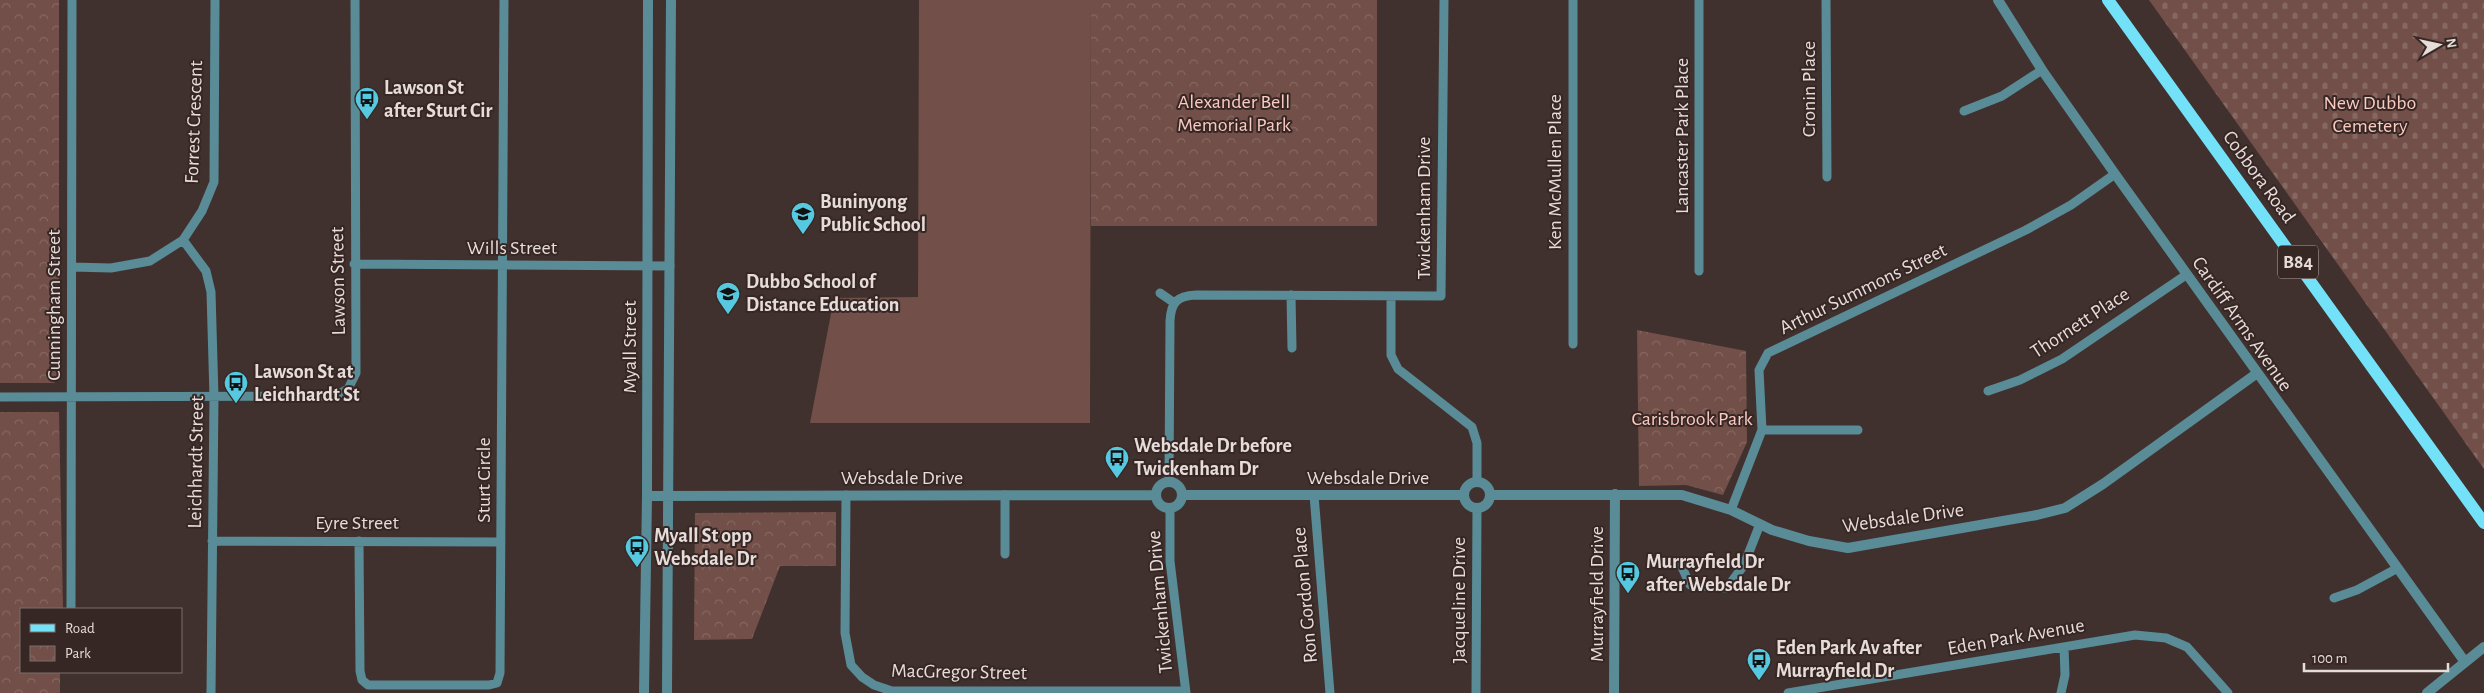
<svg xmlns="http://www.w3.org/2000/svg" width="2484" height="693" font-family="'Alegreya Sans',sans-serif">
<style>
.grass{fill:#724f48}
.cemetery{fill:url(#cemetery-stones)}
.park{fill:url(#park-crowns)}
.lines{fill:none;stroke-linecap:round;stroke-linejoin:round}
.minor{stroke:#598c97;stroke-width:9}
.tertiary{stroke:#598c97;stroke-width:10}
.primary{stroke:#73e2f9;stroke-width:12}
.labels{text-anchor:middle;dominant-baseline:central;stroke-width:4;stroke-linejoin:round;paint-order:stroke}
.shield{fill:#362724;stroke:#b1a6a3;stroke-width:1}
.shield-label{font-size:19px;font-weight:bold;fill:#e6dcda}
.poi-label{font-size:20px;font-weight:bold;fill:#e6dcda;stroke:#362724;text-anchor:start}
.street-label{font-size:20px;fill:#e6dcda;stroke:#362724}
.park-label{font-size:20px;fill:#fbcac1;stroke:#362724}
</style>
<defs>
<pattern id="cemetery-stones" width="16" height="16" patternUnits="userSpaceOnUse" patternTransform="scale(1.25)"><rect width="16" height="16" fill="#724f48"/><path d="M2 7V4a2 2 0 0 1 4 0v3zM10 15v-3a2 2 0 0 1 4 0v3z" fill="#866862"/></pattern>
<pattern id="park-crowns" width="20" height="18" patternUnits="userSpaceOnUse" patternTransform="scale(1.25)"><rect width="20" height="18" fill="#724f48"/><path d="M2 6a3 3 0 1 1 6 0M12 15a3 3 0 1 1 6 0" fill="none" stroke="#866862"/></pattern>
</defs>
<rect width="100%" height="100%" fill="#41312e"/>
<!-- grass -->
<path class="grass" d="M919,0H1091L1090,423H810L834,298L918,297Z"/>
<!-- cemetery -->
<path class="cemetery" d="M2149,0H2484V469Z"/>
<!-- park -->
<path class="park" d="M0,0H59V378L54,383H0Z
M1091,0H1377V226H1091Z
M1637,330L1746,351L1747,442L1723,495L1686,485L1639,486Z
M0,412H59L63,607L62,609H21V672H60V693H0Z
M836,512V566H780L752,639L694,640L695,513Z"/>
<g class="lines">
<!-- minor -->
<path class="minor" d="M1699,0V271
M1826,0L1827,177
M1964,111L2002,96L2042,70
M183,240L206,271L211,292L214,397L211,693
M354,264L670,266
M72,267L111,268L150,261L183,240L202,211L214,182L215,0
M1160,293L1173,302
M1291,295L1292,348
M1391,296V355L1398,369L1472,427L1477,443V481
M1573,344V0
M1988,391L2020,380L2062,359L2186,275
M0,397L335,396L348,389L356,373L355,0
M1762,430H1858
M1169,482L1170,321C1171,302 1177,296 1196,295L1441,296L1444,0
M846,495L845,633L851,665L862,677L874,685L892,691H1185
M1005,495V554
M1314,495L1330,693
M1170,508V561L1186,693
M1731,510L1762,430L1759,370L1768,353L2026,230L2071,205L2115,174
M212,541L501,542
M359,541L360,671L362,680L368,685H489L497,683L500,673L504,0
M1681,565L1690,585L1727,588L1744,565L1760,524
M2334,598L2357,590L2396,569
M71,609L72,0
M1476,693L1477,508
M1788,693L2135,635L2166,638L2187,647L2228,693
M2061,693L2065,675L2064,647"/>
<!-- tertiary -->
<path class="tertiary" d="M1998,0L2042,70L2115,174L2465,662
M1156 495a13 13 0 1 1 26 0a13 13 0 1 1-26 0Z
M1464 495a13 13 0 1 1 26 0a13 13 0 1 1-26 0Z
M1183,495H1464
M1490,495H1682L1731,510L1772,530L1809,541L1848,548L2037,515L2065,508L2103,484L2256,374
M647,496L1156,495
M644,693L647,496L648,0
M667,693L671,0
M1614,693L1615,494
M2427,693L2484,647"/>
<!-- primary -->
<path class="primary" d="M2108,0L2484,523"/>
</g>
<!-- icons -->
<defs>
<symbol id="bus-pin" viewBox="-11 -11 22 30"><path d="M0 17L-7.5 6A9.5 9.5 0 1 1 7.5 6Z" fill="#56c9e1" stroke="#362724"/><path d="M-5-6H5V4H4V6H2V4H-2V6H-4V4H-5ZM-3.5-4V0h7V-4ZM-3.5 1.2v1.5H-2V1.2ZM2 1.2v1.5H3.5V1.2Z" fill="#111"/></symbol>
<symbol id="school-pin" viewBox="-11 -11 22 30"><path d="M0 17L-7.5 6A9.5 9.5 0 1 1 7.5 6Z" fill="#56c9e1" stroke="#362724"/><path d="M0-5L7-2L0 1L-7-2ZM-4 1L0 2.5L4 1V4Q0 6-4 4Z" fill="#111"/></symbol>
</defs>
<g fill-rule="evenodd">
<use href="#bus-pin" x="353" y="85" width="28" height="38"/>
<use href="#school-pin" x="789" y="200" width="28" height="38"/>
<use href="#school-pin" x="714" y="280" width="28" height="38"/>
<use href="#bus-pin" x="222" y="369" width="28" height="38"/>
<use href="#bus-pin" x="1103" y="444" width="28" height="38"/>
<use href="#bus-pin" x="623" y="533" width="28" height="38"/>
<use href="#bus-pin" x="1614" y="559" width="28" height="38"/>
<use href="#bus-pin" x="1745" y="646" width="28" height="38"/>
</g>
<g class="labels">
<!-- shield labels -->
<rect class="shield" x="2278" y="245.5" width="40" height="33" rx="4"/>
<g class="shield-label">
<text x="2298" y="262">B84</text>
</g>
<!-- poi labels -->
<g class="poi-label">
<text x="384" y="88">Lawson St<tspan x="384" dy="23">after Sturt Cir</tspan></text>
<text x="820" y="202">Buninyong<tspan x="820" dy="23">Public School</tspan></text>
<text x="746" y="282">Dubbo School of<tspan x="746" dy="23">Distance Education</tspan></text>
<text x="254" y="372">Lawson St at<tspan x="254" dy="23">Leichhardt St</tspan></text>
<text x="1134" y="446">Websdale Dr before<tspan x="1134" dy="23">Twickenham Dr</tspan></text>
<text x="654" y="536">Myall St opp<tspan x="654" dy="23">Websdale Dr</tspan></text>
<text x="1646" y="562">Murrayfield Dr<tspan x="1646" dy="23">after Websdale Dr</tspan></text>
<text x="1776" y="648">Eden Park Av after<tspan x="1776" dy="23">Murrayfield Dr</tspan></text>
</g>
<!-- street labels -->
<g class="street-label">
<text transform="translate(1809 89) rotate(-90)">Cronin Place</text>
<text transform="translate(194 122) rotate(-88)">Forrest Crescent</text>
<text transform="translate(1682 136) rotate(-90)">Lancaster Park Place</text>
<text transform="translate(1555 172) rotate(-90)">Ken McMullen Place</text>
<text transform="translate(2259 177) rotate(54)">Cobbora Road</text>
<text transform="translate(1424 208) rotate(-90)">Twickenham Drive</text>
<text x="512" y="248">Wills Street</text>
<text transform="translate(338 281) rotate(-91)">Lawson Street</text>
<text transform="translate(1863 289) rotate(-26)">Arthur Summons Street</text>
<text transform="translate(54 305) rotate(-90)">Cunningham Street</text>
<text transform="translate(2080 323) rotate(-33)">Thornett Place</text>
<text transform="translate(2242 324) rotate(55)">Cardiff Arms Avenue</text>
<text transform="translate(630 347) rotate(-90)">Myall Street</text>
<text transform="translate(196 462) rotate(-89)">Leichhardt Street</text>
<text x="902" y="478">Websdale Drive</text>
<text x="1368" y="478">Websdale Drive</text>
<text transform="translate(484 480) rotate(-90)">Sturt Circle</text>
<text transform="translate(1903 518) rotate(-8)">Websdale Drive</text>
<text x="357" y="523">Eyre Street</text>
<text transform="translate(1597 594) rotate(-90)">Murrayfield Drive</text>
<text transform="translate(1305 595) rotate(-95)">Ron Gordon Place</text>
<text transform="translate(1459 600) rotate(-90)">Jacqueline Drive</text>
<text transform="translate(1160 602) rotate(-95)">Twickenham Drive</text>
<text transform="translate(2016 637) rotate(-10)">Eden Park Avenue</text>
<text transform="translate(959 672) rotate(1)">MacGregor Street</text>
</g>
<!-- park labels -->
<g class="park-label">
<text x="1234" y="102">Alexander Bell<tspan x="1234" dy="23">Memorial Park</tspan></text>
<text x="2370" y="103">New Dubbo<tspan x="2370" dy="23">Cemetery</tspan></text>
<text x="1692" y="419">Carisbrook Park</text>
</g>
</g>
<!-- legend -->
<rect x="20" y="608" width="162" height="65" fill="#362724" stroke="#7c6f6d"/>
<rect x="30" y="624" width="25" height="8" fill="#73e2f9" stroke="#7c6f6d"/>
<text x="65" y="633" font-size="15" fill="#e6dcda">Road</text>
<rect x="30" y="646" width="25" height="15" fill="url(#park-crowns)" stroke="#7c6f6d"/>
<text x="65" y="658" font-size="15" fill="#e6dcda">Park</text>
<!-- north arrow -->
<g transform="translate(2439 45) rotate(81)" stroke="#362724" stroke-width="4" paint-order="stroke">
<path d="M0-4L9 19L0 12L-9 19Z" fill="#e6dcda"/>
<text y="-8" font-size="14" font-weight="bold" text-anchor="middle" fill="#e6dcda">N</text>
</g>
<!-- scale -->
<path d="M2304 663v8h144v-8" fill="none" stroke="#e6dcda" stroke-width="2.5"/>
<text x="2312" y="663" font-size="15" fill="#e6dcda" stroke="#362724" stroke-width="4" paint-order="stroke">100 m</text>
</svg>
